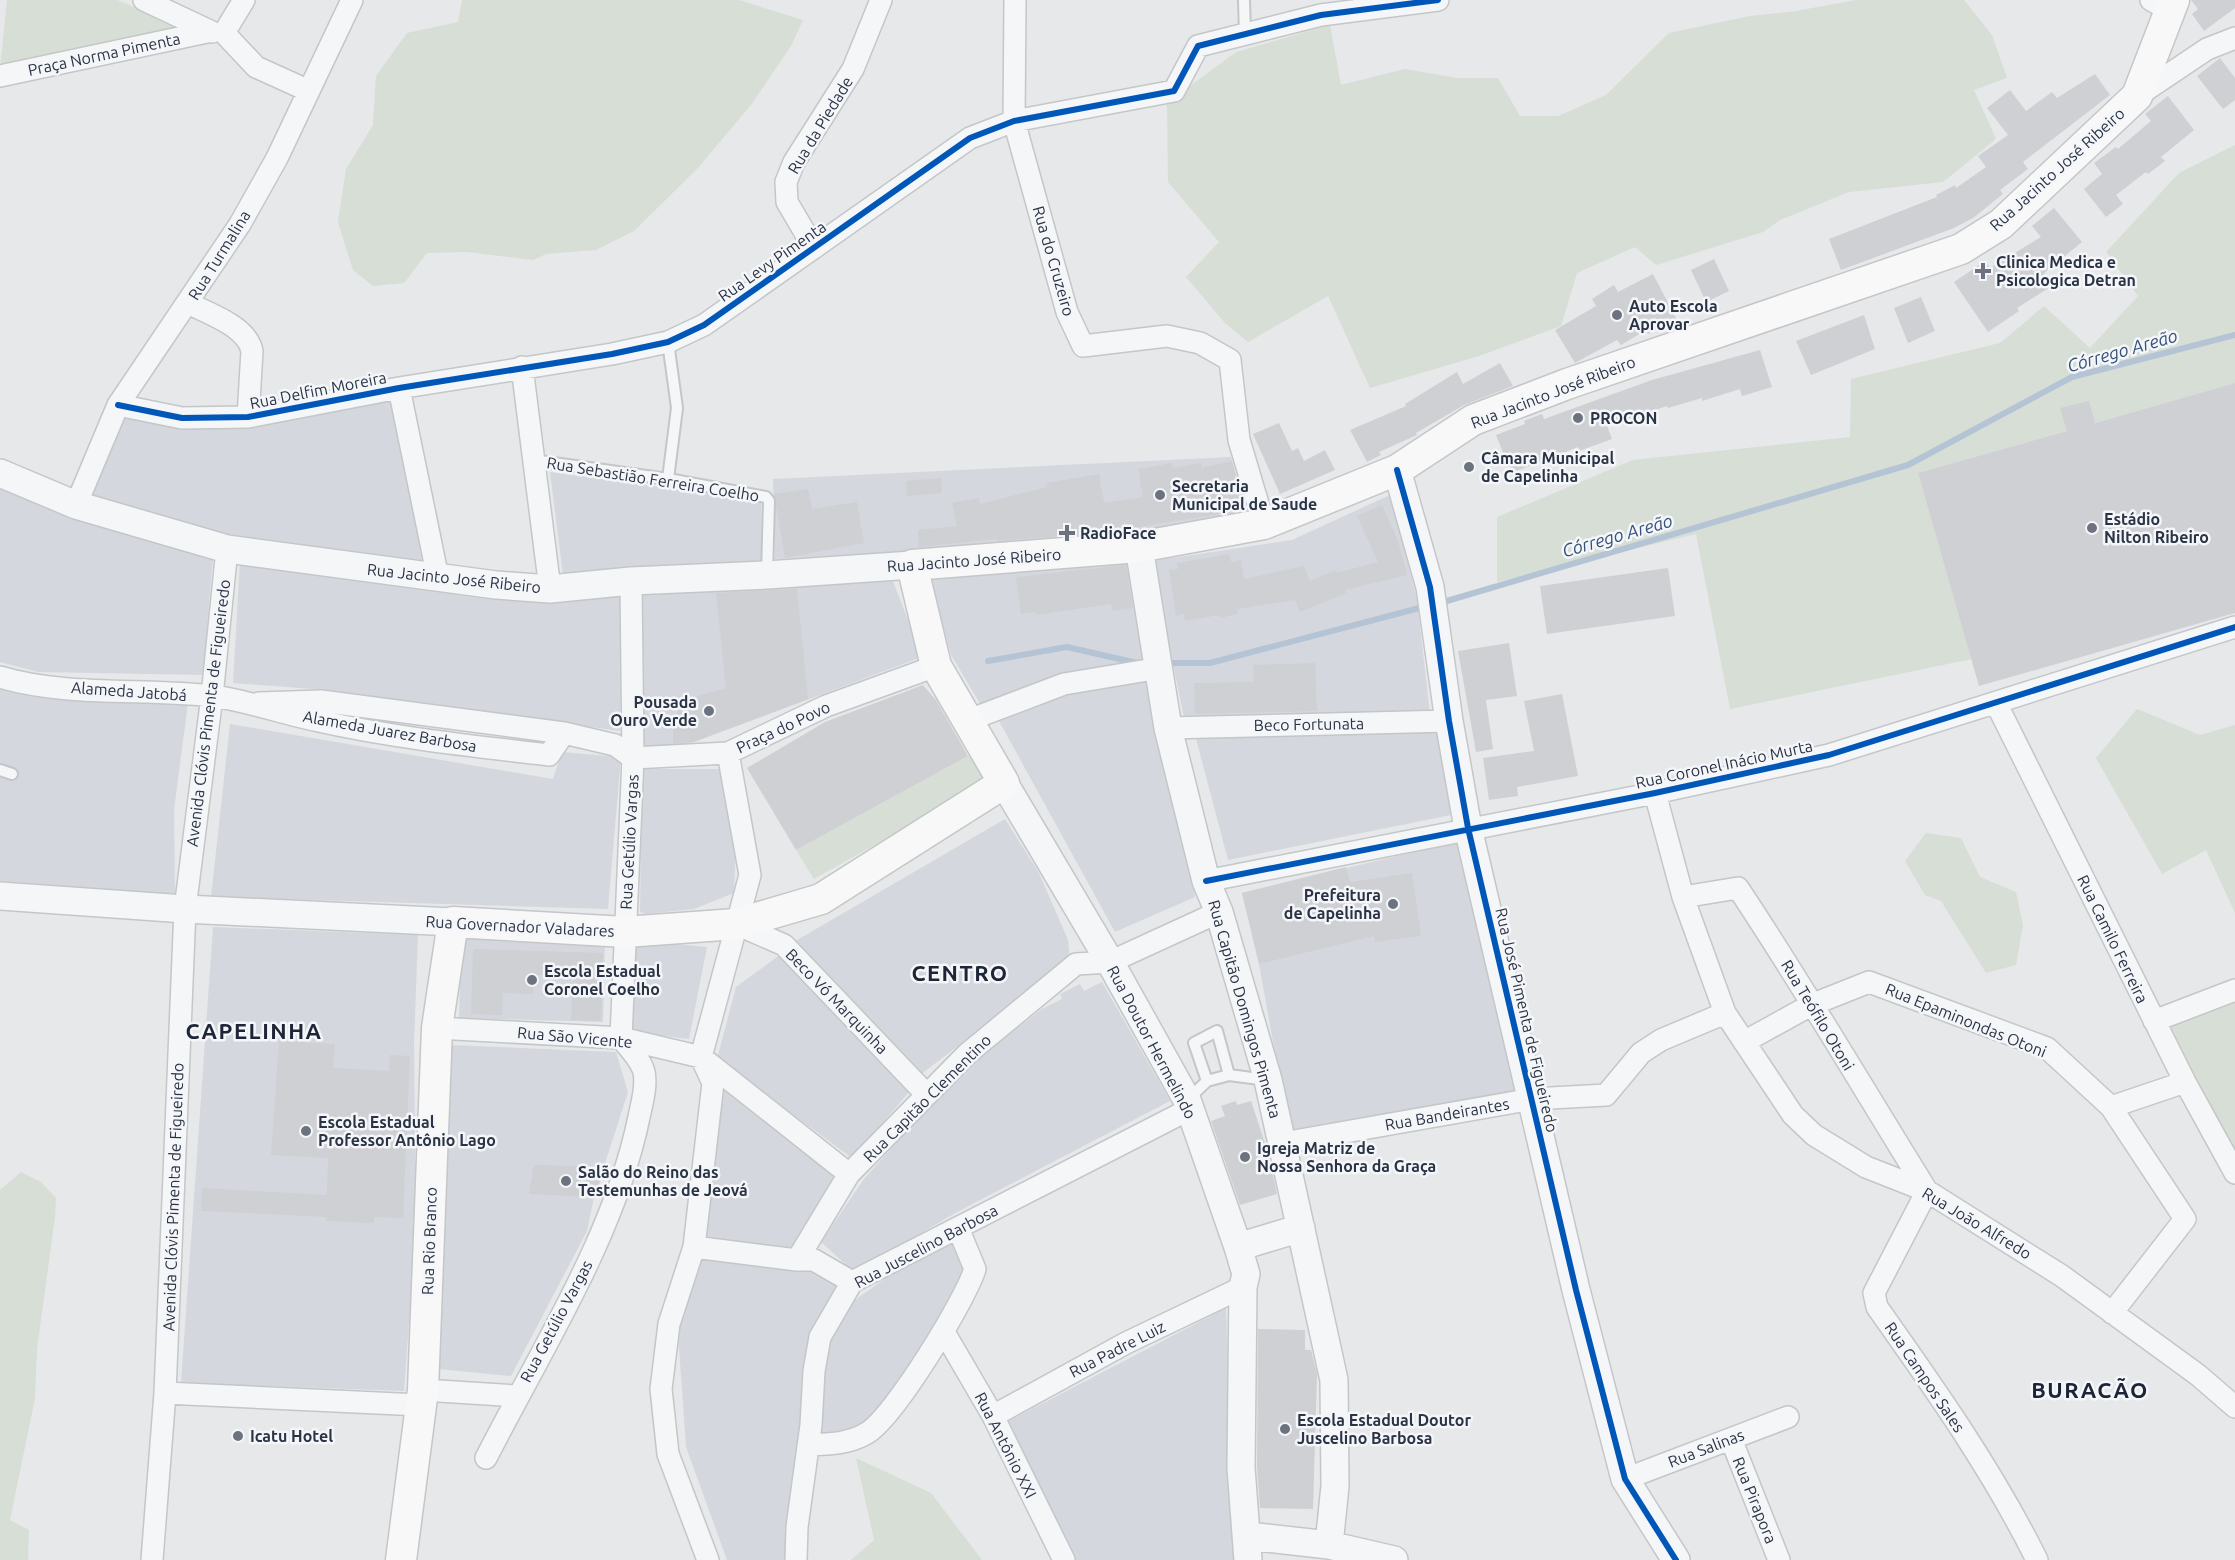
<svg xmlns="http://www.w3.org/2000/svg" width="2235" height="1560" font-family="Ubuntu,sans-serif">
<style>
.built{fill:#d4d7dd}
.green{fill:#d6ded6}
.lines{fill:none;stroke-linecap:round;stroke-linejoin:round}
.stream{stroke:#b4c4d5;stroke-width:6}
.building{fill:#ced0d3}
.service-casing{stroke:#c4c6c8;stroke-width:14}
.minor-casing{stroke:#c4c6c8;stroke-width:24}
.tertiary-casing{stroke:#c4c6c8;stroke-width:30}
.secondary-casing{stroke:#c4c6c8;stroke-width:33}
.service{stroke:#f5f6f7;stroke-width:10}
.minor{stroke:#f5f6f7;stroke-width:21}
.tertiary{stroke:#f5f6f7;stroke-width:27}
.secondary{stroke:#f8f8f8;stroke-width:30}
.cycleway-casing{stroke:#f4f6f9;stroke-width:10}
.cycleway{stroke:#0057b8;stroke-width:6}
.poi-dot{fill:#6c737f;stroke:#f4f6f9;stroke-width:2}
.labels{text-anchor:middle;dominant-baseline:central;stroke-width:5;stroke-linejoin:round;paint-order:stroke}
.street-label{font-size:16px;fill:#2b3445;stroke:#f4f6f9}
.poi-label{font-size:16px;font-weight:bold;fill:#2b3445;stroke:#f4f6f9;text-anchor:start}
.water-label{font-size:18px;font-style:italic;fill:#34527a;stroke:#f4f6f9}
.district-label{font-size:22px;font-weight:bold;letter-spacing:1.5px;fill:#1d2536;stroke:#f4f6f9}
</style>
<rect width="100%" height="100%" fill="#e6e8ea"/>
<!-- built -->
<path class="built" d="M394,397L429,569L219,537L88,495L124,414Z
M1231,457L1248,514L1106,540L775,559L773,479Z
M550,472L761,501L762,562L563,575Z
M0,488L72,519L213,557L203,675L38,672L0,662Z
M1392,494L1417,600L1430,714L1184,718L1152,561L1292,540Z
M1129,559L1144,663L982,707L951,655L929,575Z
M240,561L622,595L620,731L326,690L233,683Z
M891,576L922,657L673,750H641L640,593Z
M1153,677L1195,897L1115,932L999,721L1068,690Z
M0,685L188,703L174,810L175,894L0,881Z
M230,724L553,779L562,752L621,757L608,909L211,897Z
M1439,731L1456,814L1228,860L1195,735Z
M642,769H721L736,835L734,893L694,909L646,914L640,912Z
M1005,819L1039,873L1068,940L1070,960L920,1075L792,943Z
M1456,842L1521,1089L1289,1130L1259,964L1242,893Z
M213,927L418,935L414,1043L416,1228L404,1391L181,1383Z
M461,938L605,943L603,1022L459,1018Z
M634,940L707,947L689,1039L627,1031Z
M781,954L910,1091L852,1158L717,1059L736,987Z
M1102,982L1170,1101L957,1212L854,1272L821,1242L864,1179L959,1073L1042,1009L1062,999L1060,994L1080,984L1084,991Z
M451,1045L616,1052L628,1092L594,1197L587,1231L511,1376L438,1369Z
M719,1083L838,1174L792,1250L701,1236Z
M956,1238L968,1267L929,1338L870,1426L815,1438L819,1375L838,1312L892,1274Z
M701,1256L812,1269L840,1283L789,1560H727L686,1447L678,1334Z
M1226,1308L1234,1560H1075L1009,1421Z"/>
<!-- green -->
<path class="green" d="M7,0H117L185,28L0,69Z
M462,0H739L803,20L791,46L751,105L697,169L634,231L596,250L546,254L533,260L467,252L427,253L404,283L373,286L353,270L338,222L346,169L373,125L376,76L407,33L458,22Z
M1856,0H1964L1992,35L2007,78L1974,90L1996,139L1943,182L1849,192L1780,220L1763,232L1656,265L1635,247L1577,273L1561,326L1479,356L1370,388L1328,296L1248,342L1225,323L1186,277L1219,242L1168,182L1167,103L1236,52L1330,25L1341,85L1405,69L1457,78H1498L1520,116H1558L1606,95L1669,33L1750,16L1796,11Z
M2235,145V383L1918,473L1972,659L1730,709L1696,534L1497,582V517L1633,460L1850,437L1851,379L2000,343L2044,306L2090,348L2138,296L2106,252L2179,173Z
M2137,709L2200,735L2235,725V913L2206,850L2162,874L2096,758Z
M972,754L988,781L814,879L796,850Z
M1926,833L1961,838L1980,877L2016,892L2023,925L2016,965L1986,973L1941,901L1925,895L1905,861Z
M2235,996V1153L2164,1024Z
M21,1172L41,1182L56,1198L55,1217L37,1349L35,1398L10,1520L29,1530L28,1560H0V1190Z
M856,1458L931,1493L982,1560H851L874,1540Z"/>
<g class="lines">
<!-- stream -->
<path class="stream" d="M1440,603L1908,465L2072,377L2235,335
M988,661L1067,647L1137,663
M1165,663H1210L1427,606"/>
</g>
<!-- building -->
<path class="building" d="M2191,0H2235V8L2204,31L2192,14L2198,9Z
M2220,58L2235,78V100L2223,109L2197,76Z
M2095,74L2110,95L2023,162L2028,169L2000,190L2003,194L1973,218L1954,228L1841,270L1829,239L1937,197L1936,195L1955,185L1956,188L1986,167L1978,156L2008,135L1987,108L2010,90L2026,111L2052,92L2057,98Z
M2168,96L2194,130L2161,157L2165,161L2148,174L2146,172L2116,195L2123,204L2106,217L2084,189L2102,174L2094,163L2116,147L2118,149L2151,121L2145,114Z
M2054,208L2082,242L2044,273L2052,286L2017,308L2019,311L1988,332L1954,282L1985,261L1990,268L2041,237L2032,226Z
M1714,259L1729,291L1706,302L1691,270Z
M1653,274L1677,320L1648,334L1646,330L1621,345L1617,340L1575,363L1555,330L1596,306L1592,299L1614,285L1618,292Z
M1921,297L1935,331L1908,343L1894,308Z
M1864,315L1875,349L1811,375L1796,341Z
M1760,350L1772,387L1742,396L1740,389L1702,401V398L1668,408L1667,406L1607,426L1612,439L1579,451L1578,447L1511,473L1496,435L1525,424L1524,421L1542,414L1544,419L1652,380Z
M1500,363L1513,386L1464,405L1416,433L1417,435L1379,452L1381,455L1367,462L1350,430L1406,406L1405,404L1457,372L1463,384Z
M2235,383V613L1979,686L1918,473L2067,431L2060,408L2089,401L2095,423Z
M1279,423L1292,451L1298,448L1304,461L1325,450L1335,470L1280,494L1253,434Z
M1232,461L1244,510L1109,532L998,541L997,539L919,547L918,530L957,526L952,503L979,498L980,504L1047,487L1046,483L1099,474L1104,503L1143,497L1138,469L1172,463L1173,468L1201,463V468Z
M941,478L942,493L907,496L906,481Z
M808,489L812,509L857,502L864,543L785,558L774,494Z
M1382,505L1398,541L1407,575L1345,590L1346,593L1300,612L1295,600L1237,609L1238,614L1220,618L1219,615L1185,621L1184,614L1176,616L1169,570L1178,569L1177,563L1229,554L1231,562L1241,560L1244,579L1304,566L1310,581L1336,570L1337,573L1378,562L1357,516Z
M1126,565L1133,608L1112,611L1111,604L1036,615L1035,612L1021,614L1016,577Z
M1668,568L1675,616L1547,634L1540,586Z
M797,589L808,699L693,742L673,743V728L680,701L726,688L716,593Z
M1509,643L1517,696L1486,700L1493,749L1476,752L1458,651Z
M1315,663L1317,711L1195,714L1194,683L1254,682L1253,665Z
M923,685L936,700L968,756L796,850L747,768L825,722Z
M1562,694L1578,776L1517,787L1518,796L1489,800L1483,758L1534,751L1524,701Z
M1346,867L1350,882L1412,873L1421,936L1375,942L1374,936L1259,964L1242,893Z
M473,949L603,953L601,1021L571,1020L573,976L533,975V994L503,993L502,1015L471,1014Z
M279,1041L335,1044L333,1068L389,1071L390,1055L410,1056L403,1218L374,1217V1223L326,1221L327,1217L201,1211L202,1188L327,1195L328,1158L271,1155Z
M1236,1101L1237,1105L1251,1101L1268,1152L1277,1194L1240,1205L1211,1121L1225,1116L1221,1106Z
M534,1165L606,1167L594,1197L529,1194Z
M1258,1329L1305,1330V1350H1311L1317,1374L1313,1509L1260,1508L1257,1467Z"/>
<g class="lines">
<defs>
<path id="service" d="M1244,0L1245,35
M532,460L668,479L766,497L769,501L767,575
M668,479L677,408L668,342
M0,770L12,774
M1207,1081L1194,1043L1217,1031L1229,1075
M1187,1100L1207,1081L1229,1075L1267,1080"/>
<path id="minor" d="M144,0L212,32
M1015,0L1014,121L1067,312L1083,346L1167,336L1200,343L1230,360L1239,440L1264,524
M2151,0L2171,11
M224,33L256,67L309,91
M224,33L244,0
M0,76L207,32
M2137,96L2207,49L2235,38
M814,248L787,202L786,182L794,162L853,69L881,0
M188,303C209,314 247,326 252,351L248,417
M522,367L550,589
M399,388L438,578
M118,405L182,418L248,417L399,388L612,354L668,342L704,325L970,138L1014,121L1174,91L1198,46L1321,15L1438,0
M76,505L118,405L240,224L277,158L352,0
M0,677C68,697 143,688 213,696C250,701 283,714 319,721C395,738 473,746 549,755L564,733
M259,703L321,701L564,733L615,745L633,758L728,753L826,706L936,666
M1996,703L2185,1082L2235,1173
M969,720L1064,684L1160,668
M1168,728L1449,721
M1655,793L1683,897L1725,1013L1793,1115L1814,1135L1866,1167L1927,1191L2062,1276L2198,1375L2235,1407
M1206,881L1655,793L1829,755L2235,627
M1683,897L1738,888C1804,987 1864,1090 1927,1191L1874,1293L1877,1307C1935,1389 1993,1471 2037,1560
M736,924L784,945L927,1095
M2154,1021L2235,990
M437,1028L621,1038L701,1057L849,1174
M1744,1042L1811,1005L1869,982L2047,1048L2111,1107L2185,1219L2112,1313
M2111,1107L2185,1082
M1283,1143L1532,1099L1606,1095L1641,1053L1661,1040L1725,1013
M694,1247L797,1260H814L852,1282
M797,1260L849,1174L967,1054L1076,964L1110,962L1219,912
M944,1332L993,1416L1064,1560
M423,1390L517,1396
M165,1393L420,1405
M993,1416L1126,1343L1243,1287
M1731,1439L1779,1560
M809,1445C829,1444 849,1444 867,1433C894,1417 965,1301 975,1269L958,1228
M486,1458C541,1350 615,1235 639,1117C642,1103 647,1086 644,1072C641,1060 628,1047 621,1038L633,758L631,581
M1625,1479L1788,1417
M152,1560L165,1393L185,909L212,696L227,549
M708,1560L668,1454L661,1389L669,1324L694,1247L713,1083L701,1057L750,875L728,753
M796,1560L797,1527L811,1425L814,1371L820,1337L852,1282L1190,1109"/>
<path id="tertiary" d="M1397,470L1430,587L1449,721L1468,828L1576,1290L1625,1479L1676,1560
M0,473L76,505L227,549L496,585L550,589L631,581L767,575L912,565
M1139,547L1168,728L1206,881L1219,912L1268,1080L1334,1380L1335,1486L1329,1545
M1004,783L1110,962L1187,1100L1238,1247L1246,1274L1243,1287L1241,1468L1248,1560
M0,896L185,909L453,922
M1238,1247L1301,1228
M1248,1536L1329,1545L1394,1560"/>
<path id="secondary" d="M401,1560L423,1390L437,1028L453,922L625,932L736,924L821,899L1004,783L936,666L912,565L1139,547L1264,524L1397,470L1473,420L1567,384L1961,249L2001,224L2137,96L2174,0"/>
</defs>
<!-- service casing -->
<use href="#service" class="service-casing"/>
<!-- minor casing -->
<use href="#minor" class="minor-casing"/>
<!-- tertiary casing -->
<use href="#tertiary" class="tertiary-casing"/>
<!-- secondary casing -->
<use href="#secondary" class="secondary-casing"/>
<!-- service -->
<use href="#service" class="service"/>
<!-- minor -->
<use href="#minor" class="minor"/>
<!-- tertiary -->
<use href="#tertiary" class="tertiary"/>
<!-- secondary -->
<use href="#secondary" class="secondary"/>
<defs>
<path id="cycleway" d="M118,405L182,418L248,417L399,388L612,354L668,342L704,325L970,138L1014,121L1174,91L1198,46L1321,15L1438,0
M1397,470L1430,587L1449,721L1468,828L1576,1290L1625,1479L1676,1560
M1206,881L1655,793L1829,755L2235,627"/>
</defs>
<!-- cycleway casing -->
<use href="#cycleway" class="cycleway-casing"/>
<!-- cycleway -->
<use href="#cycleway" class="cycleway"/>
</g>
<!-- markers -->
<g class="poi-dot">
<path d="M1980 262h6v6h6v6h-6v6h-6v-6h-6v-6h6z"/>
<circle cx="1617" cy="315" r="6"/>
<circle cx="1578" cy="418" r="6"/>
<circle cx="1469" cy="467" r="6"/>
<circle cx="1160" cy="495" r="6"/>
<circle cx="2092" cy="528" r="6"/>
<path d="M1064 524h6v6h6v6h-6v6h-6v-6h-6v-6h6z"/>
<circle cx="709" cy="711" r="6"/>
<circle cx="1393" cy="904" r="6"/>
<circle cx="532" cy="980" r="6"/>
<circle cx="306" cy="1131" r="6"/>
<circle cx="1245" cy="1157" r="6"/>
<circle cx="566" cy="1181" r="6"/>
<circle cx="1285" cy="1429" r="6"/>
<circle cx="238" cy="1436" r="6"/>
</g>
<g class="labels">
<!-- street labels -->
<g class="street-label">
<text transform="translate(104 54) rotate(-12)">Praça Norma Pimenta</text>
<text transform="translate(820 125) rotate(-59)">Rua da Piedade</text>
<text transform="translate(2057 169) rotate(-42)">Rua Jacinto José Ribeiro</text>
<text transform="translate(219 255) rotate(-58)">Rua Turmalina</text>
<text transform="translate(772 261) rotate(-35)">Rua Levy Pimenta</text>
<text transform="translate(1054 261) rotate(74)">Rua do Cruzeiro</text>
<text transform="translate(318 390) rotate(-11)">Rua Delfim Moreira</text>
<text transform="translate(1553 392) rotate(-21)">Rua Jacinto José Ribeiro</text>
<text transform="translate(653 479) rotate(9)">Rua Sebastião Ferreira Coelho</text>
<text transform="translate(974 560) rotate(-4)">Rua Jacinto José Ribeiro</text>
<text transform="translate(454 578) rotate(6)">Rua Jacinto José Ribeiro</text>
<text transform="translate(129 691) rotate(4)">Alameda Jatobá</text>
<text transform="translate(208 713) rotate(-83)">Avenida Clóvis Pimenta de Figueiredo</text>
<text transform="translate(1309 724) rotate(-1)">Beco Fortunata</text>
<text transform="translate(783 727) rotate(-25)">Praça do Povo</text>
<text transform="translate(390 731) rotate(10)">Alameda Juarez Barbosa</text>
<text transform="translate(1724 764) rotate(-12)">Rua Coronel Inácio Murta</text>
<text transform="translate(629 842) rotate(-87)">Rua Getúlio Vargas</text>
<text transform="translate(520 926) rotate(3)">Rua Governador Valadares</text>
<text transform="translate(2113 939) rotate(64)">Rua Camilo Ferreira</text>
<text transform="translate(837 1001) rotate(46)">Beco Vó Marquinha</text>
<text transform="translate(1245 1009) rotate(74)">Rua Capitão Domingos Pimenta</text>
<text transform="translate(1818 1015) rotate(59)">Rua Teófilo Otoni</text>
<text transform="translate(1527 1020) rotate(77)">Rua José Pimenta de Figueiredo</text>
<text transform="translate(1966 1020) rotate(22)">Rua Epaminondas Otoni</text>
<text transform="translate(575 1037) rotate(5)">Rua São Vicente</text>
<text transform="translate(1152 1042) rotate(62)">Rua Doutor Hermelindo</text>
<text transform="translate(927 1098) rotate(-45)">Rua Capitão Clementino</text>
<text transform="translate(1447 1114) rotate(-10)">Rua Bandeirantes</text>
<text transform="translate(173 1197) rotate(-88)">Avenida Clóvis Pimenta de Figueiredo</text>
<text transform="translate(1977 1223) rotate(31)">Rua João Alfredo</text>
<text transform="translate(429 1241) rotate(-88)">Rua Rio Branco</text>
<text transform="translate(926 1246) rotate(-28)">Rua Juscelino Barbosa</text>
<text transform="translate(556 1321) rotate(-62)">Rua Getúlio Vargas</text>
<text transform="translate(1117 1349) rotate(-27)">Rua Padre Luiz</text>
<text transform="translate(1925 1377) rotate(56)">Rua Campos Sales</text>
<text transform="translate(1006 1445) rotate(63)">Rua Antônio XXI</text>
<text transform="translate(1706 1448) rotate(-21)">Rua Salinas</text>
<text transform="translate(1755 1500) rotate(68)">Rua Pirapora</text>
</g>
<!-- poi labels -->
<g class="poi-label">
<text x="1996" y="262">Clinica Medica e<tspan x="1996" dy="18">Psicologica Detran</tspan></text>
<text x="1629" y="306">Auto Escola<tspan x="1629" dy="18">Aprovar</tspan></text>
<text x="1590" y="418">PROCON</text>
<text x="1481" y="458">Câmara Municipal<tspan x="1481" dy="18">de Capelinha</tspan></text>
<text x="1172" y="486">Secretaria<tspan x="1172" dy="18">Municipal de Saude</tspan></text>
<text x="2104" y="519">Estádio<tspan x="2104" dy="18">Nilton Ribeiro</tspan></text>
<text x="1080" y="533">RadioFace</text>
<text x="697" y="702" text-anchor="end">Pousada<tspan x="697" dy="18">Ouro Verde</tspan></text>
<text x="1381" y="895" text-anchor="end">Prefeitura<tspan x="1381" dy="18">de Capelinha</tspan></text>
<text x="544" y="971">Escola Estadual<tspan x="544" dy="18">Coronel Coelho</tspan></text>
<text x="318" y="1122">Escola Estadual<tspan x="318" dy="18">Professor Antônio Lago</tspan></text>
<text x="1257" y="1148">Igreja Matriz de<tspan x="1257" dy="18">Nossa Senhora da Graça</tspan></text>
<text x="578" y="1172">Salão do Reino das<tspan x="578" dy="18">Testemunhas de Jeová</tspan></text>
<text x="1297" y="1420">Escola Estadual Doutor<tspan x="1297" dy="18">Juscelino Barbosa</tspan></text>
<text x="250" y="1436">Icatu Hotel</text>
</g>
<!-- water labels -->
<g class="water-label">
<text transform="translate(2122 350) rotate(-16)">Córrego Areão</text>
<text transform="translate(1617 535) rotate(-16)">Córrego Areão</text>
</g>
<!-- district labels -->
<g class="district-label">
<text x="960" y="972">CENTRO</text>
<text x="254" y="1030">CAPELINHA</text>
<text x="2090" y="1389">BURACÃO</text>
</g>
</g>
</svg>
